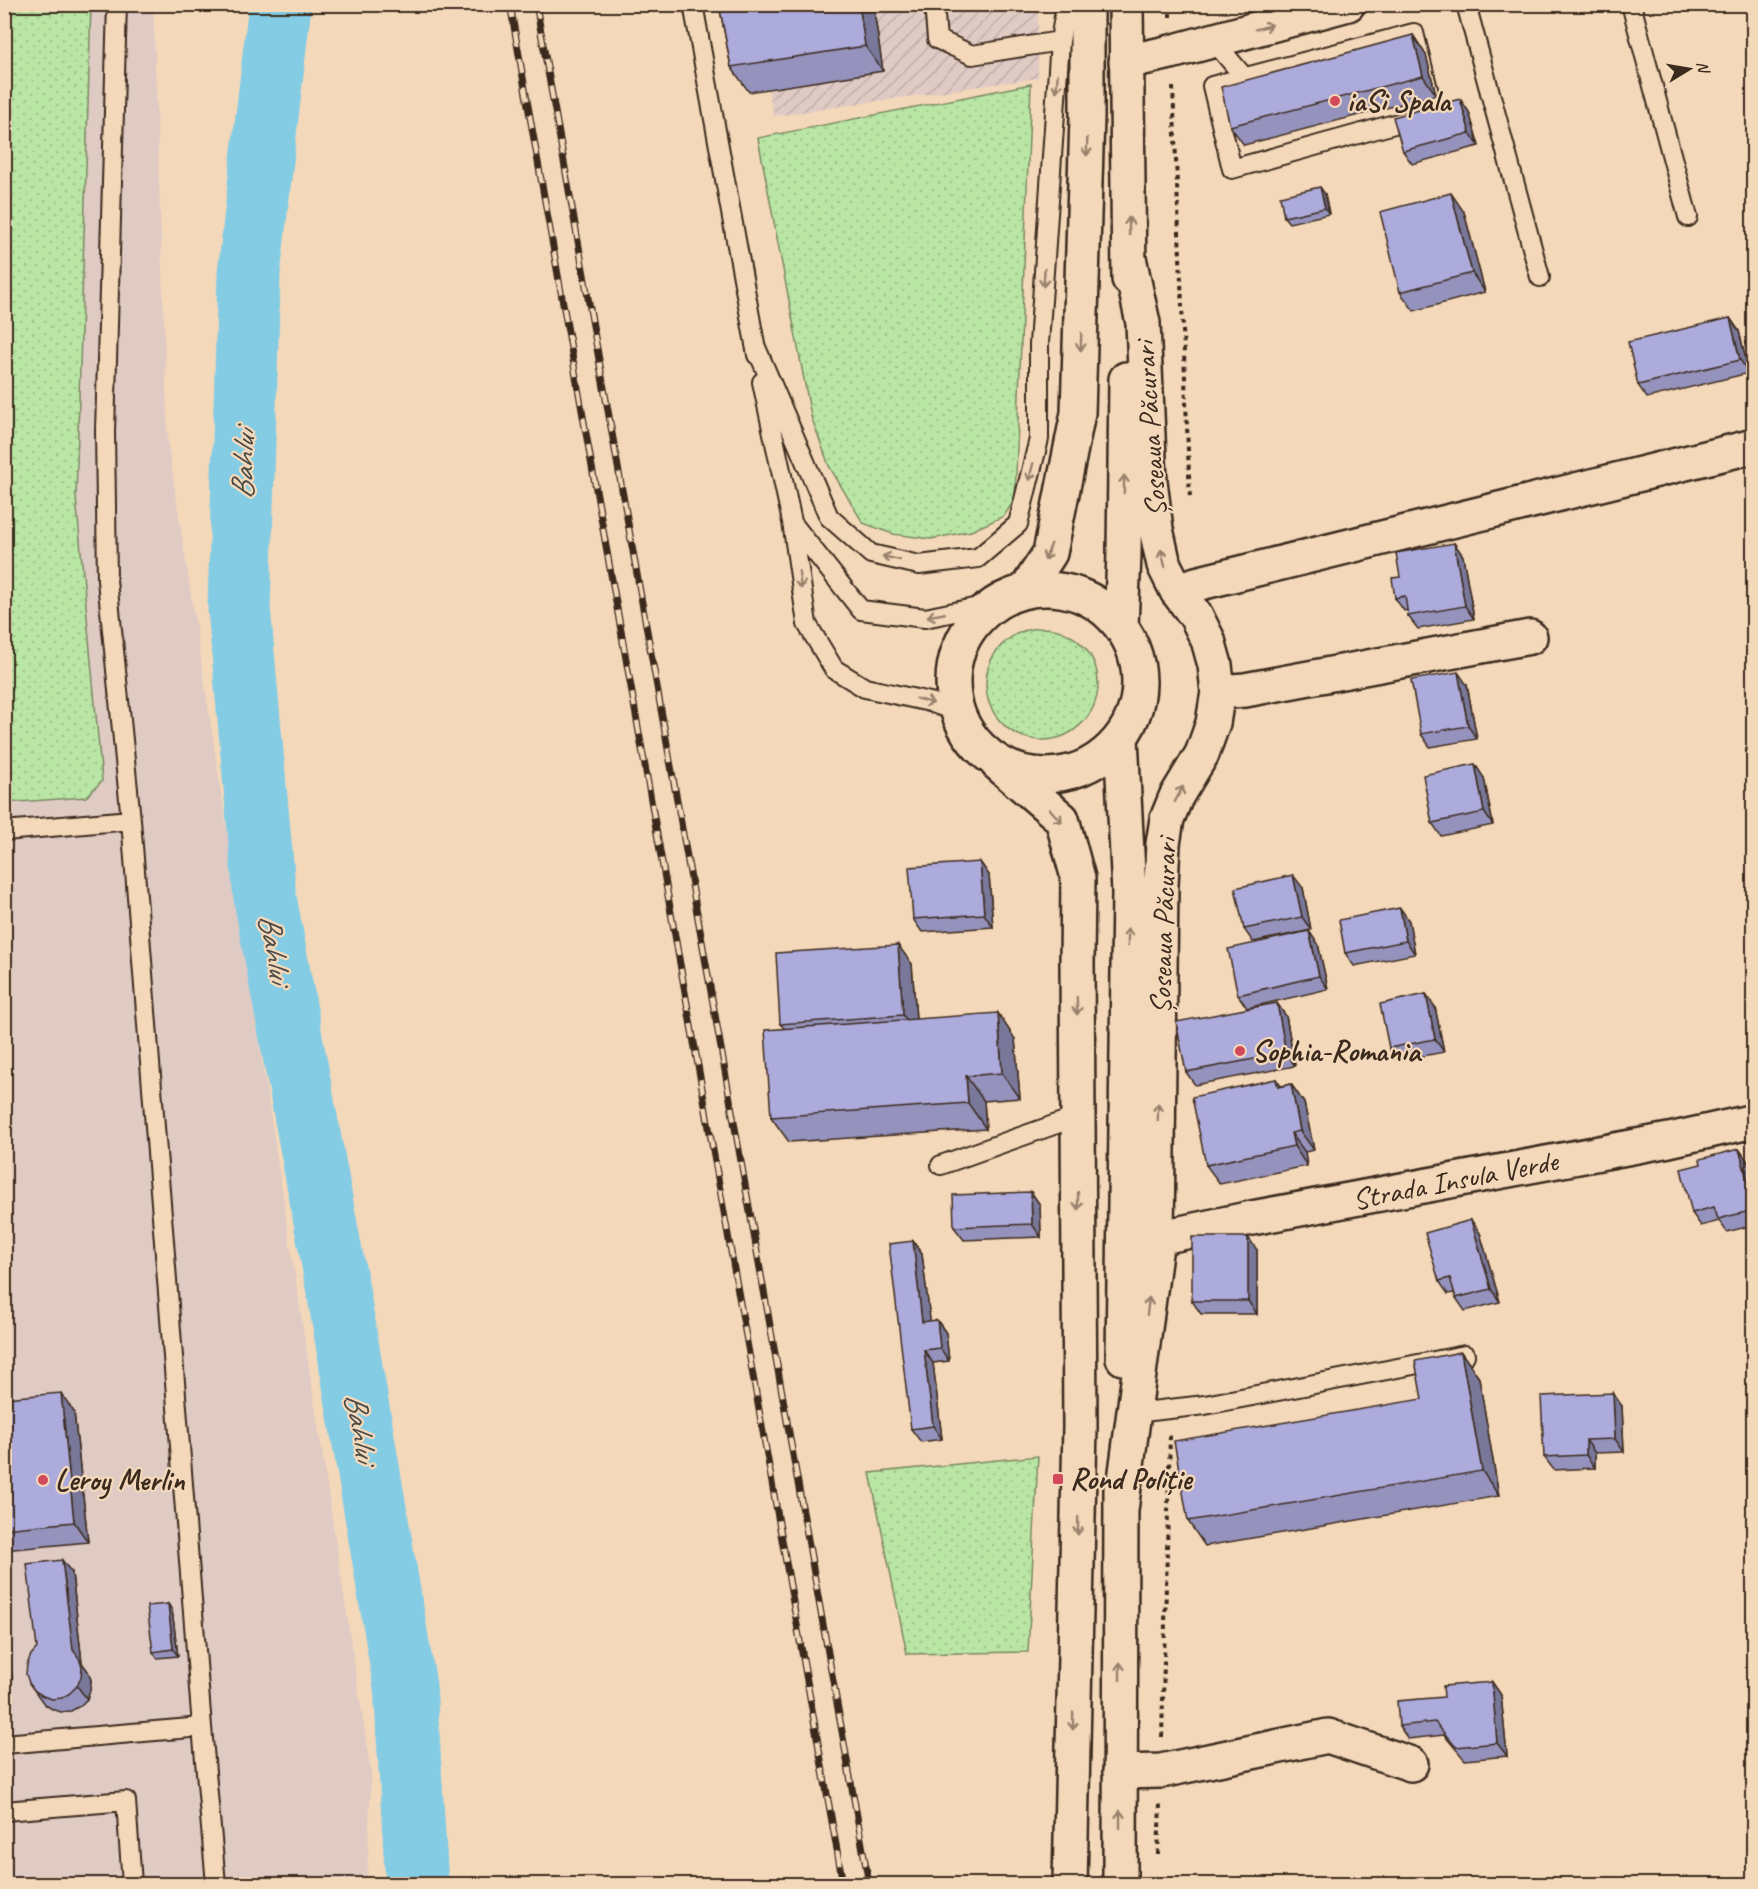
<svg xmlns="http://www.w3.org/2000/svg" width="1758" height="1889" font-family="Caveat,sans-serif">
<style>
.built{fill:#dfcac4}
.industrial{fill:url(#industrial-furrows)}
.grass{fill:url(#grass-dots);stroke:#7a8861;stroke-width:1.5}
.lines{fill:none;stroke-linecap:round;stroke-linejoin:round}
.river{stroke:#84cce4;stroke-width:63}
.service-casing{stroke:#3b2a1e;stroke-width:22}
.minor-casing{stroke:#3b2a1e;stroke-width:38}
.trunk-casing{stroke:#3b2a1e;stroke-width:38}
.path{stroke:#3b2a1e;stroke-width:4;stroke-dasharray:4.5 4.5;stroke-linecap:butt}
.service{stroke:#f4d8ba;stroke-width:18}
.minor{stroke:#f4d8ba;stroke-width:33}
.trunk{stroke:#f4d8ba;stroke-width:33}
.rail-casing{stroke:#3b2a1e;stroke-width:7}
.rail{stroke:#f4d8ba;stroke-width:4.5;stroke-dasharray:14;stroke-linecap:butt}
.wall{fill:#9593bd;stroke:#3b2a1e;stroke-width:1.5}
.shaded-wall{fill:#79789a;stroke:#3b2a1e;stroke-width:1.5}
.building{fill:#adabdc;stroke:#3b2a1e;stroke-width:1.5}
.oneway{stroke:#98816c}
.poi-dot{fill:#d1495b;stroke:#f4d8ba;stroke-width:2}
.labels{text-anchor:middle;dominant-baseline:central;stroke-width:4.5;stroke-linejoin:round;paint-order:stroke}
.poi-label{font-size:30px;font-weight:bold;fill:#3b2a1e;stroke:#f4d8ba;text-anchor:start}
.street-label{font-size:30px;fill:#3b2a1e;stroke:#f4d8ba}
.water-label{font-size:32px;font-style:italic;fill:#4a4a46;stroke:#f4d8ba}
</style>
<defs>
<pattern id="industrial-furrows" width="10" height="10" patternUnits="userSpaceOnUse" patternTransform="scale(1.5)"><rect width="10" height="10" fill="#dfcac4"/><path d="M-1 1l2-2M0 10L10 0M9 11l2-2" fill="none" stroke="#c0aea8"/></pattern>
<pattern id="grass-dots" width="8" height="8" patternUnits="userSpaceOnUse" patternTransform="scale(1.5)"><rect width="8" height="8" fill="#b9e6a4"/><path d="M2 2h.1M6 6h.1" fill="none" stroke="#a0c58d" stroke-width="1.8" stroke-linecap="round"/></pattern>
</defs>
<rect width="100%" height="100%" fill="#f4d8ba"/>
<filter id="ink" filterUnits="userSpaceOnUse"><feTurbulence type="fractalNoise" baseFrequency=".0167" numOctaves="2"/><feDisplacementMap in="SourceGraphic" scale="12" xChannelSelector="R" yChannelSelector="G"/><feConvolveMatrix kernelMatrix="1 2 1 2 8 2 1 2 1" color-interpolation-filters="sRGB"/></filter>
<g filter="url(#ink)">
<!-- built -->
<path class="built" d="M5,5H153L168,445L371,1773L367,1884H5Z"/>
<!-- industrial -->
<path class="industrial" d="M748,5H1038V78L774,116Z"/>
<!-- grass -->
<path class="grass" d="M5,4L91,5L76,497L102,781L86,797L5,803Z
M1031,84L1015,499L1004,516L971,531L931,539L893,534L863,523L829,466L811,416L758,138Z
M986 684a56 56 0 1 1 112 0a56 56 0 1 1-112 0Z
M1038,1456L1028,1652L907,1654L870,1473Z"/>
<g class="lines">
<!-- river -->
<path class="river" d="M280,4L249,273L239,608L265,898L339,1296L405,1686L417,1884"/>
<defs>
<path id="service" d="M117,4L105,432L107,580L131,820L202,1727L216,1884
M693,4L757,355
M934,4L937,39L972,55L1060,41
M1466,4L1540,277
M1631,4L1688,217
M1414,33L1434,113L1232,169L1212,86Z
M1213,40L1244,77L1247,85
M755,345L829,517L871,554L919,565L978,558L1018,524L1039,439V344L1060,41L1066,4
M762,382L792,522L807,624L834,669L865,688L930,702L957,712
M793,524L861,610L925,618L993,604
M4,831L131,820
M941,1165L1079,1116
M1134,1413L1205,1405L1465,1355
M4,1744L202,1727
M4,1811L126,1801L132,1884"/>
<path id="minor" d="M1126,62L1171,52L1348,4
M1177,591L1196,584L1754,446
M1218,692L1245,690L1530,637
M1157,1238L1252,1218L1669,1140L1754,1121
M1120,1772L1161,1771L1328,1736L1411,1764"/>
<path id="trunk" d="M1126,4L1129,279
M953 682a93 93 0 1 1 186 0a93 93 0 1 1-186 0Z
M1025,591L1050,553L1078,413L1087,117V4
M1121,626L1124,554L1126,379
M1121,738L1129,892L1123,1358
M997,763L1062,819L1078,878L1077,963L1080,1426L1070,1884
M1121,1510L1157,1238L1161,885L1163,844L1167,819L1176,797L1202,754L1213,723L1218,692L1215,665L1208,640L1196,616L1177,591L1164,565L1156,529L1150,481L1143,323L1129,258
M1120,1884L1121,1487"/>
</defs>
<!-- service casing -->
<use href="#service" class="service-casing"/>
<!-- minor casing -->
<use href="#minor" class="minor-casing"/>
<!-- trunk casing -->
<use href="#trunk" class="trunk-casing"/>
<!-- path -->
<path class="path" d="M1170,4V17
M1173,87L1190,499
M1162,1737L1170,1435
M1158,1854L1160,1804"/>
<!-- service -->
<use href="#service" class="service"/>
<!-- minor -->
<use href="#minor" class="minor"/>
<!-- trunk -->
<use href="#trunk" class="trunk"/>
<defs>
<path id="rail" d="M510,4L843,1884
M536,4L869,1884"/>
</defs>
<!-- rail casing -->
<use href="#rail" class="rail-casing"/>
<!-- rail -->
<use href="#rail" class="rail"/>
</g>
<!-- wall -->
<path class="wall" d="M719,4H873L883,71L749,92L731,67Z
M1413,35L1426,55L1436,95L1244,145L1230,126Z
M1460,99L1469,112L1479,146L1412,164L1403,151Z
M1325,194L1329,214L1289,223L1284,217Z
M1464,212L1485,292L1414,311L1400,292Z
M1730,318L1739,331L1749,373L1647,398L1638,385Z
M1454,543L1463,556L1474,619L1418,629L1408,616V610L1404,611L1395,598L1400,577Z
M1467,685L1477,739L1430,747L1421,734Z
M1484,778L1493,825L1441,836L1432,823Z
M980,862L989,875L993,927L922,932L913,919Z
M1303,888L1311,930L1253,942L1244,929Z
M1400,908L1409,921L1415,954L1354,966L1345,953Z
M1318,944L1328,989L1247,1008L1238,995Z
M912,964L916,1019L1015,1039L1020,1098L984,1101L986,1129L789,1142L771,1117L784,1028L780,1024Z
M1426,994L1435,1007L1444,1052L1398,1061L1389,1048Z
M1286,1016L1295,1066L1195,1085L1186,1072Z
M1276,1079L1281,1086L1291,1084L1304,1103L1314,1150L1305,1152L1307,1166L1220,1184L1206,1165Z
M1739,1149L1748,1162L1754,1182V1225L1727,1232L1719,1221L1701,1226L1692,1213L1701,1164Z
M1031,1192L1040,1205L1041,1237L964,1240L954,1227Z
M1471,1220L1480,1233L1500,1302L1465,1311L1456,1298L1454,1293L1448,1294L1439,1281Z
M913,1241L922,1254L930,1321L937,1320L946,1333L949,1361L933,1363L942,1439L921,1442L911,1429Z
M1257,1250V1314H1201L1192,1301Z
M1461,1352L1479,1378L1499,1496L1205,1546L1188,1521L1422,1399Z
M4,1398L74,1412L88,1542L4,1550Z
M1622,1406L1624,1452L1595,1453V1468L1554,1470L1544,1457Z
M72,1573L82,1663L88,1671L91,1680L90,1690L87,1699L80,1706L71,1711L61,1712L52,1709L44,1704L29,1683L37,1648Z
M4,1602L12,1679L4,1680Z
M168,1604L172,1610L178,1656L157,1658L153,1652Z
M1492,1682L1501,1695L1507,1756L1465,1760L1444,1735L1408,1739L1399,1726L1444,1697Z"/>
<!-- shaded-wall -->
<path class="shaded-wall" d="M859,4H873L883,71L865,46Z
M1413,35L1426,55L1436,95L1423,76Z
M1460,99L1469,112L1479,146L1470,133Z
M1320,187L1325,194L1329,214L1325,208Z
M1451,193L1464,212L1485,292L1472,273Z
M1730,318L1739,331L1749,373L1740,360Z
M1454,543L1463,556L1474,619L1465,606Z
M1458,672L1467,685L1477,739L1468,726Z
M1475,764L1484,778L1493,825L1484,812Z
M980,862L989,875L993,927L984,914Z
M1293,875L1303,888L1311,930L1302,917Z
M1400,908L1409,921L1415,954L1406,941Z
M1309,931L1318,944L1328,989L1319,976Z
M898,945L912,964L917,1034L903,1015Z
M1426,994L1435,1007L1444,1052L1435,1039Z
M1277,1003L1286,1016L1295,1066L1286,1053Z
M998,1013L1015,1039L1020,1098L1002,1073Z
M966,1076L984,1101L986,1129L968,1103Z
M1291,1084L1304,1103L1314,1150L1300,1131Z
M1291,1133L1305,1152L1307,1166L1294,1146Z
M1739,1149L1748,1162L1754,1182V1205Z
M1031,1192L1040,1205L1041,1237L1032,1224Z
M1471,1220L1480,1233L1500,1302L1491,1289Z
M1248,1237L1257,1250V1314L1248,1301Z
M913,1241L922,1254L932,1335L922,1322Z
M937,1320L946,1333L949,1361L940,1348Z
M924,1350L933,1363L942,1439L933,1426Z
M1461,1352L1479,1378L1499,1496L1482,1471Z
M61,1393L74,1412L88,1542L74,1522Z
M1613,1393L1622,1406L1624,1452L1615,1439Z
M1586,1440L1595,1453V1468L1586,1455Z
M62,1560L72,1573L82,1663L88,1671L91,1680L90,1690L87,1699L77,1686Z
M4,1602L12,1679L4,1668Z
M168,1604L172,1610L178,1656L173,1649Z
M1492,1682L1501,1695L1507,1756L1497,1743Z"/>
<!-- building -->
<path class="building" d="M719,4H859L865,46L731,67Z
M1413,35L1423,76L1230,126L1221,87Z
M1460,99L1470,133L1403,151L1393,117Z
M1320,187L1325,208L1284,217L1280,196Z
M1451,193L1472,273L1400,292L1380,212Z
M1730,318L1740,360L1638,385L1628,342Z
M1454,543L1465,606L1408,616L1405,596L1395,598L1392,578L1400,577L1396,553Z
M1458,672L1468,726L1421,734L1411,680Z
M1475,764L1484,812L1432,823L1423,775Z
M980,862L984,914L913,919L909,867Z
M1293,875L1302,917L1244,929L1235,888Z
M1400,908L1406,941L1345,953L1339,920Z
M1309,931L1319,976L1238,995L1228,949Z
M898,945L903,1015L780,1024L776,953Z
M1426,994L1435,1039L1389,1048L1380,1004Z
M1277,1003L1286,1053L1186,1072L1176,1022Z
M998,1013L1002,1073L966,1076L968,1103L771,1117L765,1030Z
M1276,1079L1278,1087L1291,1084L1300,1131L1291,1133L1294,1146L1206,1165L1192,1097Z
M1739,1149L1754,1205V1210L1718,1219L1714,1207L1692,1213L1681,1169L1701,1164L1700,1159Z
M1031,1192L1032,1224L954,1227L953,1195Z
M1471,1220L1491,1289L1456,1298L1450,1278L1439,1281L1425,1233Z
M1192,1237H1248V1301H1192Z
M913,1241L922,1322L937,1320L940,1348L924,1350L933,1426L911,1429L889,1244Z
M1461,1352L1482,1471L1188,1521L1174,1441L1422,1399L1415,1361Z
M61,1393L74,1522L4,1529V1398Z
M1613,1393L1615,1439L1586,1440V1455L1544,1457L1541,1396Z
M62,1560L73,1650L79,1658L82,1667L81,1677L77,1686L70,1693L62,1698L52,1699L43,1696L35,1691L29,1683L26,1674L27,1665L31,1655L37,1648L27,1564Z
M168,1604L173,1649L153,1652L147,1606Z
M1492,1682L1497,1743L1456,1747L1435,1722L1399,1726L1397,1701L1444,1697L1443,1686Z"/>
<!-- one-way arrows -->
<defs><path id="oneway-shaft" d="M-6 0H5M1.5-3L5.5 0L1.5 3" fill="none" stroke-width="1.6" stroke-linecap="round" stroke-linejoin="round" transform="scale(1.5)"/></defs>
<g class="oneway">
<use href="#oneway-shaft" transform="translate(1264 27) rotate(-15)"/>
<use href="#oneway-shaft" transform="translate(1057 83) rotate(94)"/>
<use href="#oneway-shaft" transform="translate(1087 147) rotate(92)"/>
<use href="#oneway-shaft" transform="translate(1129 226) rotate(-91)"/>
<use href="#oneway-shaft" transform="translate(1044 278) rotate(94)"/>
<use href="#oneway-shaft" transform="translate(1081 342) rotate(92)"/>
<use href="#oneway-shaft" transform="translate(1031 472) rotate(104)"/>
<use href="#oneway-shaft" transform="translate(1124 484) rotate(-89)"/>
<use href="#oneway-shaft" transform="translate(1048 552) rotate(112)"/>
<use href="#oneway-shaft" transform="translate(891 558) rotate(-167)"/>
<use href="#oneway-shaft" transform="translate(1163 558) rotate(-104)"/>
<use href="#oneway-shaft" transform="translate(800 580) rotate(82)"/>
<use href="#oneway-shaft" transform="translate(936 615) rotate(169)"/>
<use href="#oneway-shaft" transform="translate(925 701) rotate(15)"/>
<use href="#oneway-shaft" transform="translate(1179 794) rotate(-62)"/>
<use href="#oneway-shaft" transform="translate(1056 816) rotate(48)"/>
<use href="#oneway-shaft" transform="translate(1128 937) rotate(-89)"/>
<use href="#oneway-shaft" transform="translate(1077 1006) rotate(89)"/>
<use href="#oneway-shaft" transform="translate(1158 1112) rotate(-89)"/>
<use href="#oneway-shaft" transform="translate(1078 1201) rotate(90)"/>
<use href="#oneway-shaft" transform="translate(1148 1306) rotate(-83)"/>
<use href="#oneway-shaft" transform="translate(1078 1526) rotate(91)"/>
<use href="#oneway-shaft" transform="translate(1120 1671) rotate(-90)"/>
<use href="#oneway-shaft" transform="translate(1073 1721) rotate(91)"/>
<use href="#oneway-shaft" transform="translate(1120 1819) rotate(-90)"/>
</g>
</g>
<!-- markers -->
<g class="poi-dot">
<circle cx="1335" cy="101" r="6"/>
<circle cx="1240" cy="1051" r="6"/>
<rect x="1052" y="1473" width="12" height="12" rx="3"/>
<circle cx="43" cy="1480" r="6"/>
</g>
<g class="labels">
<!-- poi labels -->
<g class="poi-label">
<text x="1347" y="101">iaSi Spala</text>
<text x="1252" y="1051">Sophia-Romania</text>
<text x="1070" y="1479">Rond Poliție</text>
<text x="55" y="1480">Leroy Merlin</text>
</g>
<!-- street labels -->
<g class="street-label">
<text transform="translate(1150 429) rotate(-94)">Șoseaua Păcurari</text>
<text transform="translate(1163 926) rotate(-88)">Șoseaua Păcurari</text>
<text transform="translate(1455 1180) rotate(-11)">Strada Insula Verde</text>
</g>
<!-- water labels -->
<g class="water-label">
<text transform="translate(243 465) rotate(-88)">Bahlui</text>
<text transform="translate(275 948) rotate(80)">Bahlui</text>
<text transform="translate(361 1427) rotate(80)">Bahlui</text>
</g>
</g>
<!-- margin -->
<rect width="1758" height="1889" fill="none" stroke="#f4d8ba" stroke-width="24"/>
<rect x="12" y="12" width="1734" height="1865" fill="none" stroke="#3b2a1e" stroke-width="2" filter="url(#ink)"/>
<!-- north arrow -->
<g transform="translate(1689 69) rotate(79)" stroke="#f4d8ba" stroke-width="4.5" paint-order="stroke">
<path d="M0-4.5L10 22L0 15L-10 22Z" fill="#3b2a1e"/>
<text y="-9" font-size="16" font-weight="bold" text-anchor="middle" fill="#3b2a1e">N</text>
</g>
</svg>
